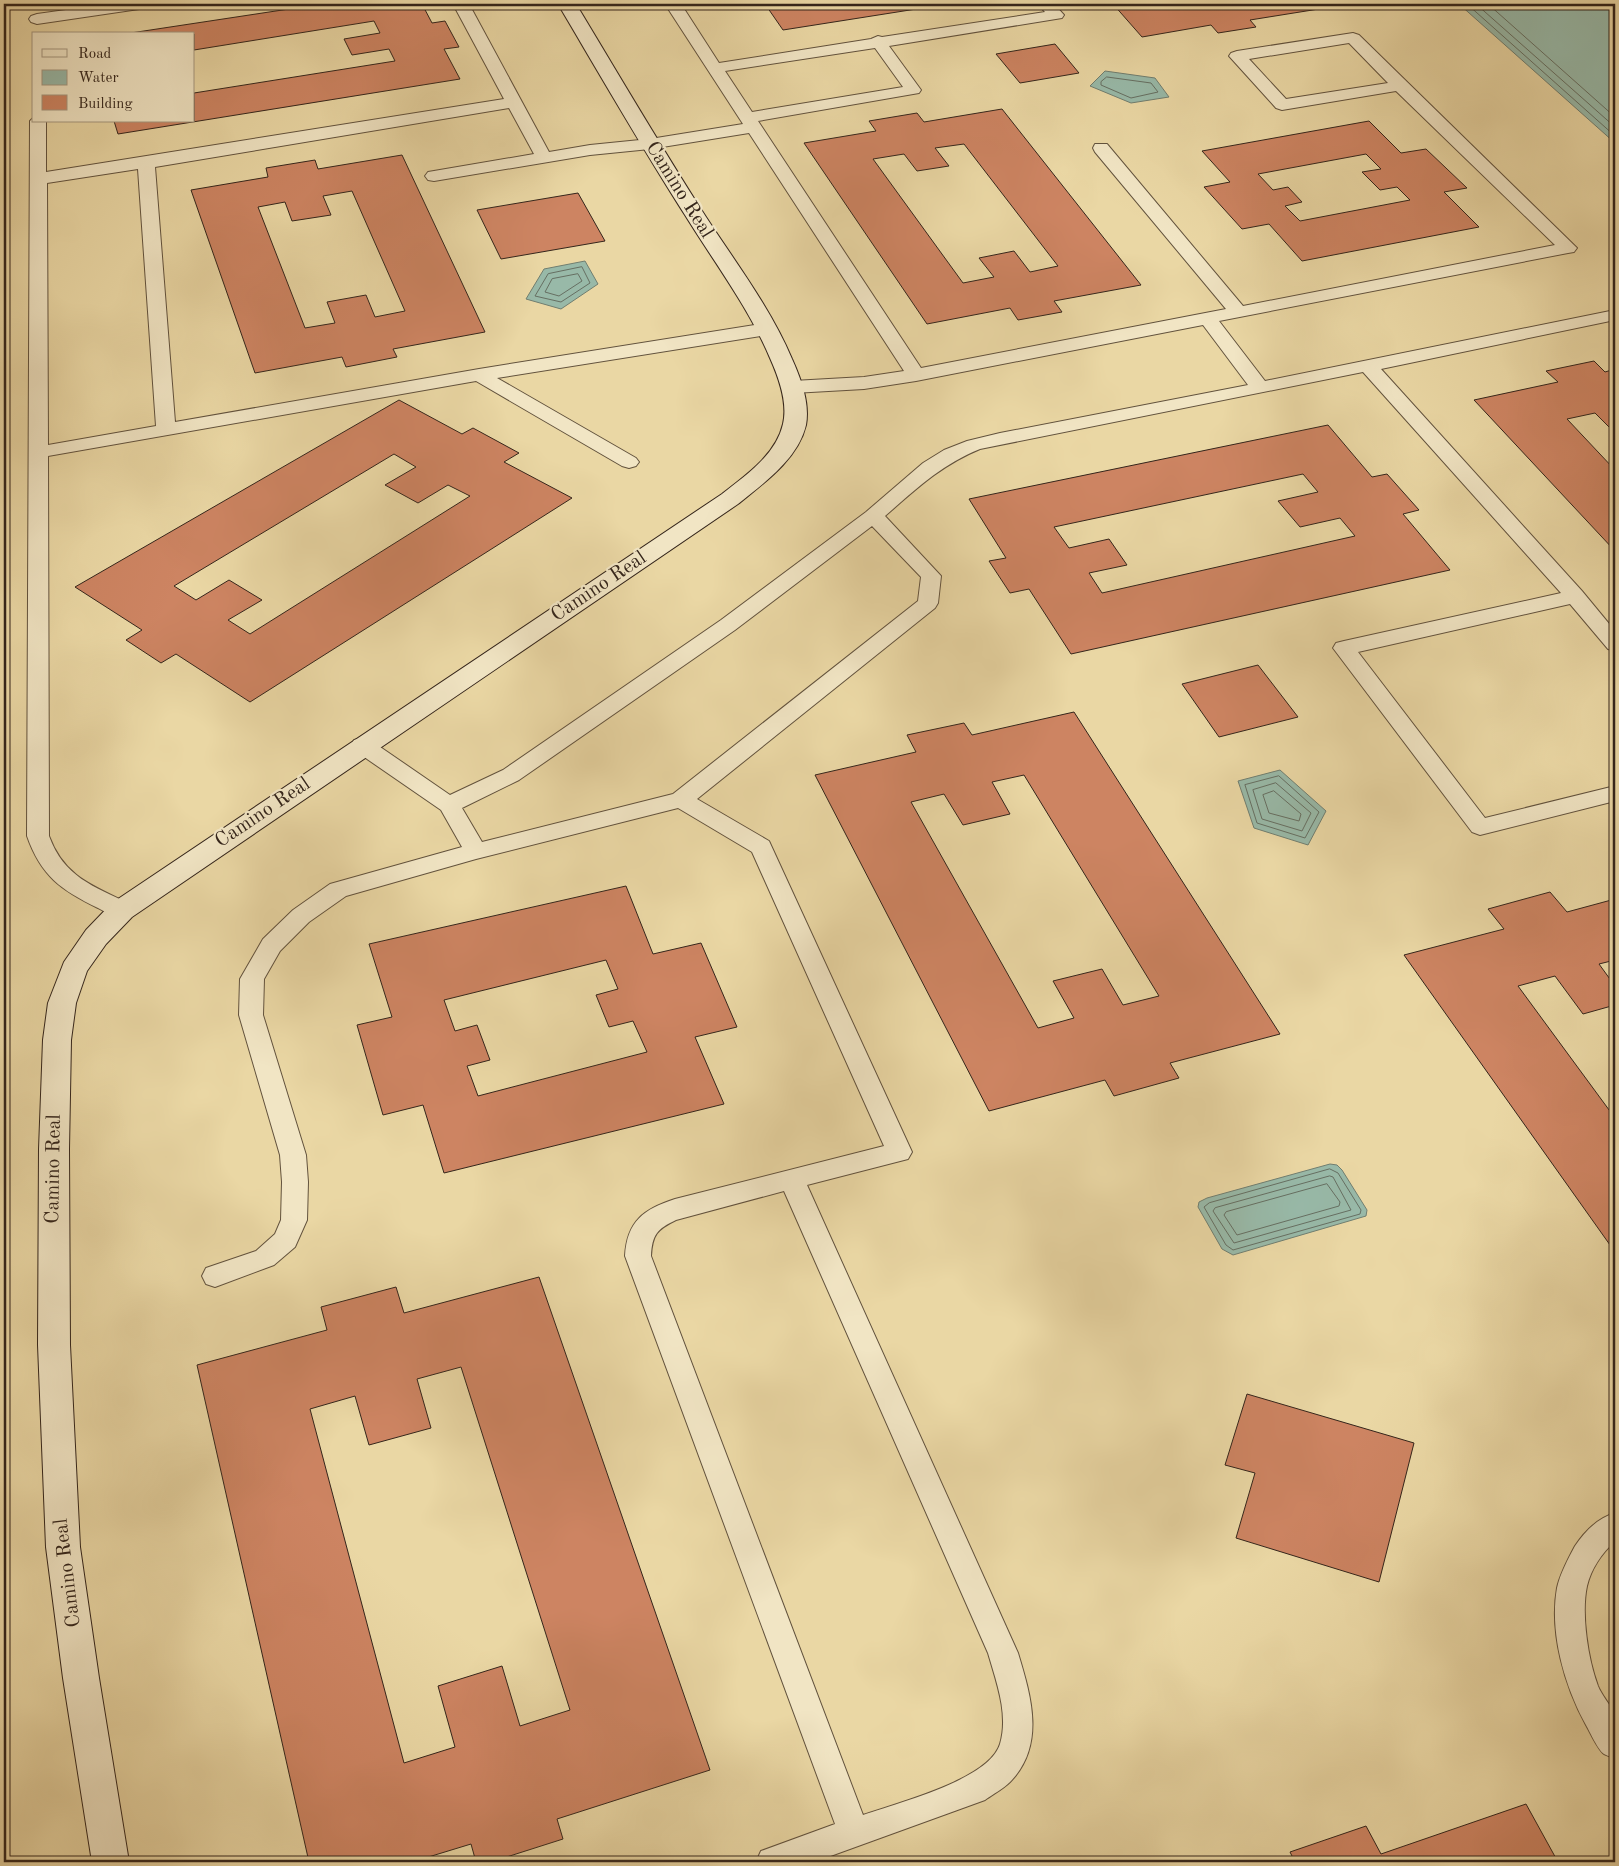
<svg xmlns="http://www.w3.org/2000/svg" width="1619" height="1866" font-family="'Old Standard TT',serif">
<style>
.water{fill:#98b9a8;stroke:#707e70}
.lines{fill:none;stroke-linecap:round;stroke-linejoin:round}
.shore{stroke:#666f62;stroke-width:1}
.building{fill:#cd8462;stroke:#34251b;fill-rule:evenodd}
.lane-casing{stroke:#62523d;stroke-width:2}
.secondary-casing{stroke:#34251b;stroke-width:2}
.lane{fill:#f1e5c4;fill-rule:evenodd}
.secondary{fill:#f1e5c4;fill-rule:evenodd}
.labels{text-anchor:middle;dominant-baseline:central;stroke-width:4.5;stroke-linejoin:round;paint-order:stroke}
.street-label{font-size:20px;fill:#34251b;stroke:#f1e5c4}
</style>
<rect width="100%" height="100%" fill="#ead7a4"/>
<filter id="stains"><feTurbulence type="fractalNoise" baseFrequency=".004" numOctaves="4"/><feColorMatrix values="0 0 0 0 .2 0 0 0 0 .09 0 0 0 0 .02 0 0 0 .5 -.17"/></filter>
<radialGradient id="worn" r=".72"><stop offset=".6" stop-color="#630" stop-opacity="0"/><stop offset="1" stop-color="#630" stop-opacity=".3"/></radialGradient>
<!-- water -->
<path class="water" d="M1459,4H1615V143Z
M1105,71L1155,78L1169,97L1131,103L1090,86Z
M585,261L598,284L561,309L526,299L544,269Z
M1280,770L1326,811L1308,845L1254,828L1238,781Z
M1330,1164L1337,1165L1342,1170L1367,1210L1366,1216L1233,1255L1222,1249L1198,1207L1199,1202L1207,1198Z"/>
<g class="lines">
<!-- shore -->
<path class="shore" d="M1467,4L1615,136
M1476,4L1615,127
M1488,4L1615,117
M1107,77L1151,83L1158,92L1131,98L1101,85V82Z
M582,267L590,283L561,302L535,296L548,274Z
M578,274L582,281L559,296L545,292L552,279Z
M1279,776L1319,812L1305,838L1257,823L1245,785Z
M1276,783L1311,813L1302,831L1262,819L1253,790Z
M1274,791L1301,814L1299,821L1269,813L1263,795Z
M1330,1169L1338,1173L1361,1210L1360,1214L1233,1250L1226,1245L1204,1207L1209,1203Z
M1330,1176L1333,1177L1351,1210L1234,1243L1213,1211L1215,1208Z
M1327,1184L1340,1202L1339,1206L1237,1235L1224,1215L1226,1212Z"/>
</g>
<!-- building -->
<path class="building" d="M322,4H422L432,23L445,21L459,47L444,49L460,79L118,134L114,121H194V93L395,61L389,49L352,55L344,39L380,33L374,21L194,50V34H124Z
M765,4H948L783,30Z
M1113,4H1169L1171,6L1185,4H1320L1325,8L1250,20L1256,27L1218,33L1211,25L1142,37Z
M1055,44L1079,73L1020,83L996,54Z
M1002,109L1141,285L1054,301L1062,312L1018,320L1010,308L927,324L804,143L876,131L869,121L917,113L924,122ZM964,144L1058,266L1030,272L1014,251L979,258L994,277L963,283L873,159L904,154L917,171L949,166L935,148Z
M1369,121L1401,153L1426,149L1467,188L1444,192L1479,227L1302,261L1269,224L1242,229L1204,187L1230,182L1202,151ZM1366,154L1381,169L1362,172L1380,190L1397,187L1410,200L1300,221L1285,206L1302,202L1288,187L1273,190L1258,174Z
M402,155L485,332L393,349L397,357L346,367L342,357L255,373L191,190L268,177L266,168L315,160L318,169ZM352,191L405,311L375,317L366,295L327,302L335,323L305,328L258,207L285,202L292,221L331,215L323,196Z
M578,193L605,241L501,259L477,210Z
M1594,361L1605,372L1615,369V433L1595,413L1567,419L1615,470V551L1474,400L1558,382L1546,371Z
M399,400L462,434L473,428L519,453L504,462L572,498L250,702L176,654L161,663L126,640L142,630L75,587ZM394,454L416,467L385,485L418,503L448,485L470,496L250,634L228,620L262,600L229,580L196,600L174,586Z
M1328,425L1372,477L1387,474L1419,510L1403,514L1450,570L1071,654L1029,589L1010,593L989,561L1006,558L969,499ZM1303,474L1318,492L1278,501L1300,527L1340,518L1355,536L1102,593L1089,573L1127,565L1109,539L1069,548L1054,527Z
M1258,665L1298,717L1219,737L1182,684Z
M1074,712L1280,1034L1170,1063L1179,1078L1114,1096L1105,1080L989,1111L815,775L916,752L907,735L964,723L972,735ZM1024,775L1159,996L1123,1005L1102,969L1053,981L1074,1018L1038,1028L911,802L944,794L963,825L1010,814L992,782Z
M626,886L653,954L701,943L737,1027L695,1037L724,1104L444,1173L423,1105L383,1115L357,1025L392,1017L369,944ZM606,960L618,989L596,995L609,1027L633,1021L647,1052L478,1096L467,1066L490,1060L477,1025L455,1031L444,1000Z
M1550,892L1567,912L1615,899V960L1599,964L1615,986V1005L1583,1014L1555,976L1518,986L1615,1118V1252L1404,955L1504,929L1488,909Z
M539,1277L710,1770L557,1819L563,1839L491,1862H476L471,1844L412,1862H309L197,1365L327,1330L321,1307L396,1287L404,1313ZM461,1367L570,1710L520,1726L502,1666L438,1686L455,1747L404,1763L310,1409L355,1396L369,1445L431,1428L417,1379Z
M1247,1394L1414,1443L1379,1582L1236,1538L1255,1473L1225,1465Z
M1526,1804L1558,1862H1295L1290,1852L1366,1826L1381,1854Z"/>
<g class="lines">
<defs>
<path id="lane" d="M109,4H147L144,7L139,9L37,24L31,22L29,19L31,16L37,14Z
M453,4H469L549,152L590,145L650,139L743,124L665,4H681L719,63L871,39L878,36L882,37L1045,12L1038,4H1054L1064,15L1062,18L889,46L921,90L919,93L758,121L921,368L1226,309L1095,152L1093,148L1095,144H1107L1243,306L1555,245L1396,91L1282,110L1276,108L1229,56L1231,53L1237,51L1353,33L1359,35L1577,248L1574,252L1568,253L1219,321L1265,381L1615,310V320L1381,369L1582,591L1615,631V651L1608,649L1570,604L1358,652L1485,818L1615,786V801L1480,835L1472,832L1333,648L1336,643L1344,641L1561,593L1363,372L980,449C941,465 916,489 885,516L941,576L938,603L935,608L697,799L769,841L912,1152L908,1159L807,1185L1018,1653C1031,1696 1046,1745 1010,1782C1003,1789 993,1794 985,1800L814,1862H756L761,1851L835,1824L625,1256C627,1221 644,1209 675,1199L884,1146L752,852L678,808L476,859L346,896L309,922L280,951L264,979L263,1015L306,1155L308,1182L307,1220L295,1247L274,1265L215,1287L206,1284L202,1276L206,1268L256,1251L275,1234L281,1220L282,1182L280,1155L239,1015L240,979L263,939L293,910L330,884L462,847L441,810L354,750L351,745L354,740L362,738L370,740L450,795L503,770L721,620L866,512L923,463L944,450L967,441L1000,433L1248,385L1203,325L916,381L864,389L793,393L786,391L784,387L786,383L793,381L864,377L904,371L749,133L650,149L590,155L434,181L428,180L425,176L428,172L434,171L534,154L509,108L155,167L175,422L479,369L767,323L773,325L776,329L773,333L767,335L497,378L636,458L639,462L636,466L629,468L622,466L476,381L48,456L49,836C64,877 93,886 130,904L134,910L130,916C118,919 109,914 98,908C61,890 41,876 27,836L30,121L34,117V121H46V172L504,99ZM1349,43L1388,83L1286,99L1249,59ZM875,48L903,87L752,112L725,71ZM138,169L156,426L48,445L47,183ZM872,526L921,577L918,601L673,794L482,842L462,808L519,780L735,630ZM784,1191L988,1653C996,1681 1009,1714 1000,1744C989,1780 897,1803 863,1815L651,1256C652,1235 657,1229 676,1220Z
M1615,1513V1541C1602,1553 1591,1569 1587,1586C1581,1614 1588,1659 1598,1686C1602,1696 1611,1705 1615,1716C1618,1725 1616,1749 1615,1758C1612,1757 1607,1756 1604,1754C1598,1750 1590,1732 1586,1725C1565,1687 1549,1633 1557,1588C1560,1574 1568,1559 1575,1546C1585,1531 1598,1518 1615,1513Z"/>
<path id="secondary" d="M558,4H576C619,75 661,147 706,217C736,263 771,309 792,359C801,379 810,403 806,425C798,459 764,483 738,504L132,917L106,944L87,971L76,1003L71,1040L69,1149L70,1345L80,1547L99,1678L129,1862H92L63,1678L46,1547L38,1345L39,1149L43,1040L48,1003L64,962L86,930L112,903L722,494C745,476 776,455 783,424C788,403 779,378 770,358C749,308 714,262 685,215C641,146 600,75 558,4Z"/>
</defs>
<!-- lane casing -->
<use href="#lane" class="lane-casing"/>
<!-- secondary casing -->
<use href="#secondary" class="secondary-casing"/>
<!-- lane -->
<use href="#lane" class="lane"/>
<!-- secondary -->
<use href="#secondary" class="secondary"/>
</g>
<g class="labels">
<!-- street labels -->
<g class="street-label">
<text transform="translate(679 190) rotate(58)">Camino Real</text>
<text transform="translate(599 587) rotate(-34)">Camino Real</text>
<text transform="translate(263 813) rotate(-34)">Camino Real</text>
<text transform="translate(54 1169) rotate(-89)">Camino Real</text>
<text transform="translate(68 1573) rotate(-97)">Camino Real</text>
</g>
</g>
<!-- margin -->
<rect width="1619" height="1866" fill="none" stroke="#ead7a4" stroke-width="20"/>
<rect x="5" y="5" width="1609" height="1856" fill="none" stroke="#34251b" stroke-width="2.5"/>
<rect x="10" y="10" width="1599" height="1846" fill="none" stroke="#34251b"/>
<!-- legend -->
<rect x="32" y="32" width="162" height="90" fill="#f1e5c4" stroke="#a59880"/>
<rect x="42" y="49" width="25" height="8" fill="#f1e5c4" stroke="#a59880"/>
<text x="78" y="58" font-size="15" fill="#34251b">Road</text>
<rect x="42" y="70" width="25" height="15" fill="#98b9a8" stroke="#a59880"/>
<text x="78" y="82" font-size="15" fill="#34251b">Water</text>
<rect x="42" y="95" width="25" height="15" fill="#cd8462" stroke="#a59880"/>
<text x="78" y="108" font-size="15" fill="#34251b">Building</text>
<rect width="100%" height="100%" filter="url(#stains)"/>
<rect width="100%" height="100%" fill="url(#worn)"/>
</svg>
